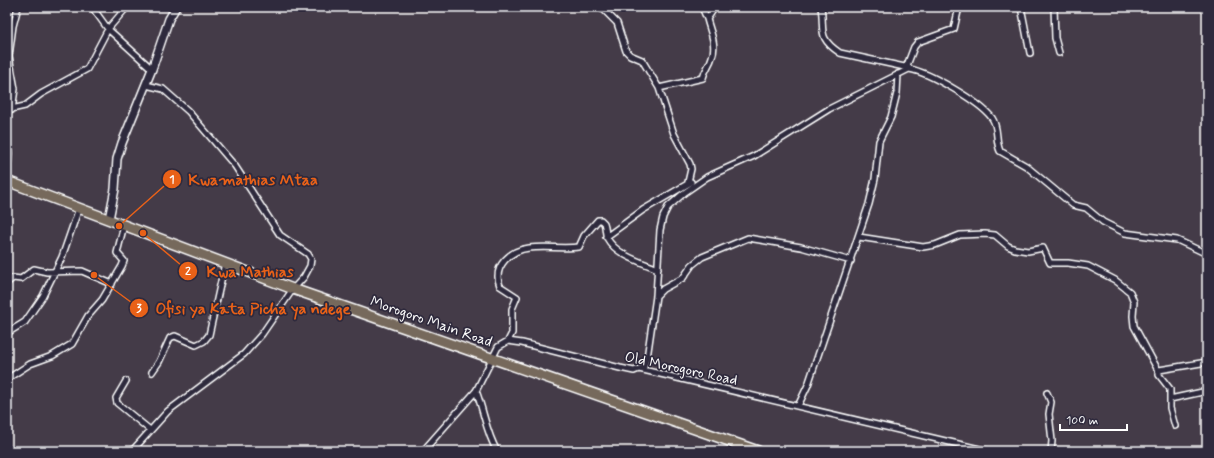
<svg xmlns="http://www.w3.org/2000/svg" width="1214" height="458" font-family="Mynerve,sans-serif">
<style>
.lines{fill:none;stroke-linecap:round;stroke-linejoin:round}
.street-casing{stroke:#fff;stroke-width:8}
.secondary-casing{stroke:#fff;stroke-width:10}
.highway-casing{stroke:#fff;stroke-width:12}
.street{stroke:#2f2a3d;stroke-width:5}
.secondary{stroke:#2f2a3d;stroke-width:7}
.highway{stroke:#76695c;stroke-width:9}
.labels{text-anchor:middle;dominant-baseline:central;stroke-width:3.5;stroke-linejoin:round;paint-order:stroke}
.street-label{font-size:15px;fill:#fff;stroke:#2f2a3d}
.leader{fill:none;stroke:#e96118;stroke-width:1.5}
.callout-dot{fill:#e96118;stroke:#2f2a3d;stroke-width:1.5}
.mark-label{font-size:12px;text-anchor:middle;font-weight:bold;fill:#fff}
.callout-label{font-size:16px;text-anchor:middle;font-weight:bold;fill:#e96118;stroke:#2f2a3d;stroke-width:3.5;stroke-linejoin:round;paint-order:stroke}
</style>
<rect width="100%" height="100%" fill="#443b48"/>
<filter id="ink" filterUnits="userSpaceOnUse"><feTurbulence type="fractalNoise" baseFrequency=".025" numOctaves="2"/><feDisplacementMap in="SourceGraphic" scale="8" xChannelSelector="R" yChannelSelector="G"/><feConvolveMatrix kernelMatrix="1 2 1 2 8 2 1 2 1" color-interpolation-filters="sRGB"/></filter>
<g filter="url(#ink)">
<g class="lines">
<defs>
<path id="street" d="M92,7L108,29L152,69
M601,7L617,23L626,51L630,55L642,60L659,88L674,134L690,164L691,169L688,182
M702,7L707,19
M821,7C825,30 816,37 840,53L909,68
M1021,7L1030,53
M1054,7L1055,38L1059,53
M906,68L914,47L918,42L954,29L959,7
M659,88L703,78C705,69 710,65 712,57C717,45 710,31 707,19L715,7
M7,110L25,106L41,94L87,69L108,29L127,7
M12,110L15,89L9,56L13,26L18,7
M606,237L643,210L691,182
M859,237L923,247L935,245L960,235L985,234L995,235L1008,246L1015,249L1028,251L1043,248L1050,263H1068L1088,266L1115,280L1130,292L1134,302L1133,316L1134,326L1159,372
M7,283L13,278L21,279L34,269L47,272L82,271L112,284
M656,296L663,289L683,278L692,265L702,257L748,238L801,247L851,261
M7,333L25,322L43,296L62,257L79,208
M508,341L512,333V309L517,297L500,286C492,266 511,250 529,248C546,246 563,249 579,247L584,236L598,220H601L604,223C606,228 605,234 607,238C616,255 641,262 658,269
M639,369L644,367L647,358L656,296L660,230L663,217L668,207L684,193L707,177L754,156L829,109L909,69C929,72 980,102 992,118C999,128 995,140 1000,151L1026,166L1073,205L1086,208L1103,222L1125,233L1177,240L1207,254
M152,372L159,362L170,338L175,336L196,345L204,341L209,335L225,263
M7,379L30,364L52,356L72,344L88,316L102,300L122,266L124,261L117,253L124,225
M126,381L116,398L117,403L150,430
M476,391C484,411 486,433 497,451
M1047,393L1051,402L1049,414L1052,441L1051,451
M1170,399L1207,391
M798,406L808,385L869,204L875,179L879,141L891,117L897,93L898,74
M1175,426L1170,408V389L1159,375V370L1207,362
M736,443L738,451
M132,451L168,411L244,354L262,334L293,289L304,277L310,266L311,259L308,254L280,235L235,166L188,111L163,89L146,85
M423,451L476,391L498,347L508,341L522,343L620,368L634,371L639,369L988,451"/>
<path id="secondary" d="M7,149L8,153L7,164
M109,219L115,189L117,159L122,143L152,69L169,19L176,7"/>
<path id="highway" d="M7,181L293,289L758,451"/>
</defs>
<!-- street casing -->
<use href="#street" class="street-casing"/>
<!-- secondary casing -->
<use href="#secondary" class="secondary-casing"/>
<!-- highway casing -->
<use href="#highway" class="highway-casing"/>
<!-- street -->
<use href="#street" class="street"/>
<!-- secondary -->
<use href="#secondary" class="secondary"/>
<!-- highway -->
<use href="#highway" class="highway"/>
</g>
</g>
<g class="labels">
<!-- street labels -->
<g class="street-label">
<text transform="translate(431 322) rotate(19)">Morogoro Main Road</text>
<text transform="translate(681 369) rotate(12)">Old Morogoro Road</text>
</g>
</g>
<!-- callouts -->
<path class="leader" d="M119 226L172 179M143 233L188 271M94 275L139 308"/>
<g class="callout-dot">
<circle cx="119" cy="226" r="4"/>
<circle cx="143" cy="233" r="4"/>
<circle cx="94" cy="275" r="4"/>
<circle cx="172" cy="179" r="10"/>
<circle cx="188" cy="271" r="10"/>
<circle cx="139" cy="308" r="10"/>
</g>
<g class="mark-label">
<text x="172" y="183">1</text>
<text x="188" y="275">2</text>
<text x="139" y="312">3</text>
</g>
<g class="callout-label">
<text x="253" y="185">Kwamathias Mtaa</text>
<text x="250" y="277">Kwa Mathias</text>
<text x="253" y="314">Ofisi ya Kata Picha ya ndege</text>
</g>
<!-- margin -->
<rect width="1214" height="458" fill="none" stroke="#2f2a3d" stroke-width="24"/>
<rect x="12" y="12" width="1190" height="434" fill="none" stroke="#fff" stroke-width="1.5" filter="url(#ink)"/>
<!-- scale -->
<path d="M1060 424v6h67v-6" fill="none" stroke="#ffffff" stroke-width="2"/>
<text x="1066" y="424" font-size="12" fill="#ffffff" stroke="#2f2a3d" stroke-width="3" paint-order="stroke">100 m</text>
</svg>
